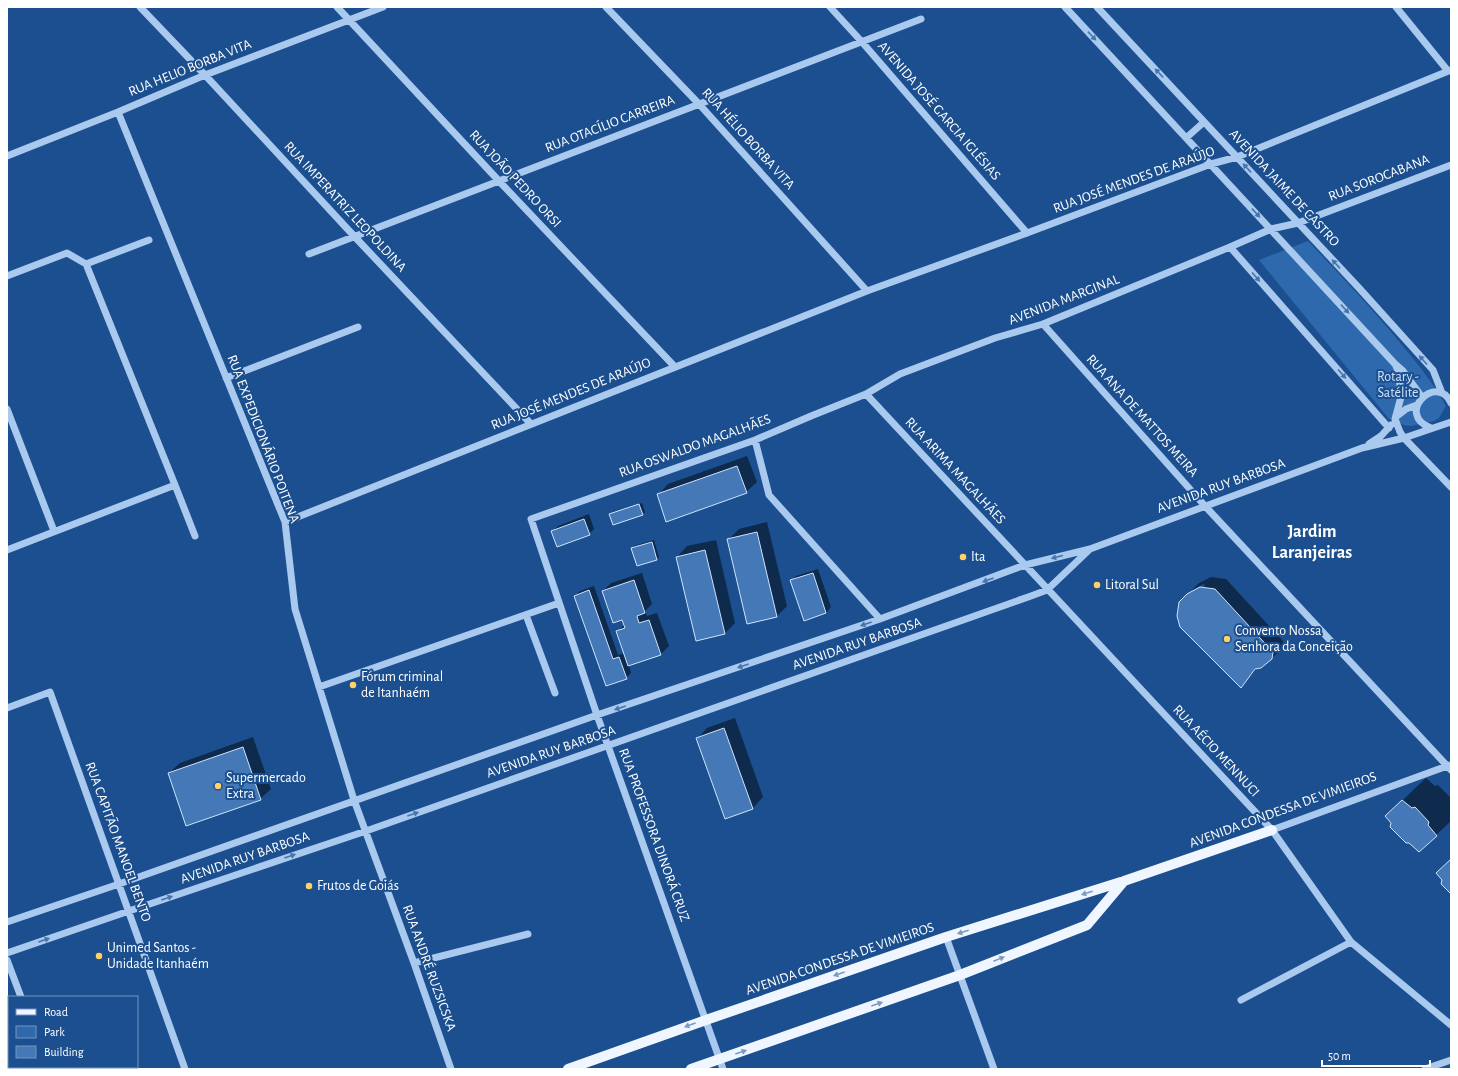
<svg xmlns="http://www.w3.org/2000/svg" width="1458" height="1076" font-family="'Alegreya Sans',sans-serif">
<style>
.green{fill:#2e69ad}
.shadow{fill:#0007}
.building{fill:#4478b7;stroke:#cfe3fa}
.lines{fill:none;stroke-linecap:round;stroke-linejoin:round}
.minor{stroke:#a9c9ee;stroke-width:7}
.major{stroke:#f0f6ff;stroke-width:10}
.oneway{fill:#4674ac}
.oneway2{fill:#7b9ac1}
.poi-dot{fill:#ffd166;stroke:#1b4f8f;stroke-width:1.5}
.labels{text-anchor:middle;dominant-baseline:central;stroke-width:4;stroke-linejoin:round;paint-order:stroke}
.street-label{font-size:14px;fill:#fff;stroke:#1b4f8f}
.park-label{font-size:14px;fill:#cfe3fa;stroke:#1b4f8f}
.poi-label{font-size:14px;fill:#fff;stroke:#1b4f8f;text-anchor:start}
.district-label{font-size:18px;font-weight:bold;fill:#fff;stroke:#1b4f8f}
</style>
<rect width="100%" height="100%" fill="#1b4f8f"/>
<!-- green -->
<path class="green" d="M1308,241C1340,275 1372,308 1401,344C1418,364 1433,383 1446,406L1439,418L1434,421L1411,426L1404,425L1389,419L1259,260Z"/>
<!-- shadow -->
<path class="shadow" d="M747,456L757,482L746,492L658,495L668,484Z
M642,503L645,512L642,515H611L613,512Z
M589,514L594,529L589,534L553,531L558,526Z
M767,522L787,606L777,616L728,540L739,529Z
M654,540L659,557L657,559L637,565L632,549L634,546Z
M716,540L735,623L725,633L677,557L687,546Z
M818,569L831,607L826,613L791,581L796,576Z
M642,573L652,604L645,611L647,616L657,613L669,646L661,654L629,665L631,673L626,678L606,685L575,596L580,591L594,586L618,655L625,653L618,631L625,624L603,591L611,583Z
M1211,577L1226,579L1283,641L1282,648L1271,659L1257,668L1241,686L1188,594L1205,586L1204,584L1192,590L1199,583Z
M735,718L763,797L753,808L697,739L707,728Z
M253,737L271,789L260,799L169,773L180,763Z
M1426,778L1435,786L1438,785L1451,798V821L1436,835L1392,823L1386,816Z"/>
<!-- building -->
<path class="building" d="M737,466L747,493L666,522L657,494Z
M639,504L643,515L613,525L609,514Z
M584,519L590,535L557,547L551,531Z
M757,532L777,617L747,624L727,539Z
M652,542L657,560L637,566L631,548Z
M705,550L725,634L696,641L676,557Z
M813,573L826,613L804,621L790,580Z
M634,580L645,613L637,616L639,623L649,620L661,655L628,666L616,631L625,628L622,620L613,623L602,591Z
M1200,587L1215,589L1273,652L1272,659L1261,668L1255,669L1241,688L1180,627L1177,616L1179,602L1187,594Z
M589,590L613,659L619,657L627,679L606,686L574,596Z
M724,728L753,809L725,819L696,738Z
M243,747L261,800L186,826L168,773Z
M1402,800L1412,808L1415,807L1429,822L1428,825L1437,836L1419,852L1409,843H1406L1390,827L1391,823L1385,816Z
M1451,859V894L1441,884L1442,880L1436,873Z"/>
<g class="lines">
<!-- minor -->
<path class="minor" d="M140,7L205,75L354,236L531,424
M337,7L499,181L675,367
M606,7L699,104L867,291
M830,7L862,42L1027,233
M1065,7L1395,364L1403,371L1422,397
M1097,7L1359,288L1433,370L1442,393
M1396,7L1448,71
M118,112L285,522L295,609L354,800L414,963L451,1069
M1186,138L1204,122
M7,156L118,112L205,75L383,7
M1230,247L1389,428
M309,254L921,19
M86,264L175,485L195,536
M7,276L67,253L86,264L149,240
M1043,324L1205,506L1451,770
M1396,366L1399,374L1401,397L1395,419L1400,432L1404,438L1451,487
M226,378L358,327
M866,394L1272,830L1351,942L1451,1025
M7,409L54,531
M1397,416L1406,409L1417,405
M1431,428C1394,414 1437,372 1451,403
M755,440L769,495L880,619
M1369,444L1381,436L1391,425
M285,522L867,291L1027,233L1211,164L1237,157L1451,70
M7,550L175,485
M526,615L555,693
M319,687L559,603
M7,708L50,692L185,1069
M1272,830L1450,765
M7,922L119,884L597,715L880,619L1025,565L1090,549L1362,448L1404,438L1451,422
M946,937L994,1069
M7,953L129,911L366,831L1031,596L1047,590L1089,550
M7,960L21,997
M414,963L528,934
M1241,1000L1351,942
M48,1067V1069
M723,1069L597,715L531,519L755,440L811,416L866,394L900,374L995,338L1043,324L1230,247L1271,229L1298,223L1451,165
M1425,1069L1451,1060"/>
<!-- major -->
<path class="major" d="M568,1069L706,1020L946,937L1124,881L1272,830
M691,1069L960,975L1087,925L1124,881"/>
</g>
<!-- one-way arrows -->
<defs><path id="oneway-solid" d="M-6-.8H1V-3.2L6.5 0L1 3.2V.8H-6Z"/></defs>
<g class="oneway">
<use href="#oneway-solid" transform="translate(1092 36) rotate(47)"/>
<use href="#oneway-solid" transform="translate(1159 73) rotate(-133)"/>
<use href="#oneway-solid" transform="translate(1247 168) rotate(-133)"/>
<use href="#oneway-solid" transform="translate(1256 213) rotate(47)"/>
<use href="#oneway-solid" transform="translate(1336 264) rotate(-133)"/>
<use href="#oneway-solid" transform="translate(1256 277) rotate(49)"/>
<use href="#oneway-solid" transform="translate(1345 309) rotate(47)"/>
<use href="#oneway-solid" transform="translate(1423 360) rotate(-132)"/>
<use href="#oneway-solid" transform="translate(1342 374) rotate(49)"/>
<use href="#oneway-solid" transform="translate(1057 557) rotate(166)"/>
<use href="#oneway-solid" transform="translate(988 580) rotate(160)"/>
<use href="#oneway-solid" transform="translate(866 624) rotate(161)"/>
<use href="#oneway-solid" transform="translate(743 666) rotate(161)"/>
<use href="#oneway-solid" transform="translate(620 708) rotate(161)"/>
<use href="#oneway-solid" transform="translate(413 814) rotate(-19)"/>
<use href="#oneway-solid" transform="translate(290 856) rotate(-19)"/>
<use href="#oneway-solid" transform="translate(167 898) rotate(-19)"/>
<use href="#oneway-solid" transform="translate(44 940) rotate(-19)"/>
</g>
<g class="oneway2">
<use href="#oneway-solid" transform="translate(1087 893) rotate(162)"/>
<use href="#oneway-solid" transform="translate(963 932) rotate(162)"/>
<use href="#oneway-solid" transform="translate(999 959) rotate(-22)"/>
<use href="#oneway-solid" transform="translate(839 974) rotate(161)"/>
<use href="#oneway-solid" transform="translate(877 1004) rotate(-19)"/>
<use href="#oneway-solid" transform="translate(690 1025) rotate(160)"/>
<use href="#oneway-solid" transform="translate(741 1052) rotate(-19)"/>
</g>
<!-- markers -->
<g class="poi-dot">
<circle cx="963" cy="557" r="4"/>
<circle cx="1097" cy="585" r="4"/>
<circle cx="1227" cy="639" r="4"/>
<circle cx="353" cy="685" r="4"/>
<circle cx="218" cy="786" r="4"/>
<circle cx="309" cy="886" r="4"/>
<circle cx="99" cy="956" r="4"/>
</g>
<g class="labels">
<!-- street labels -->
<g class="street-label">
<text transform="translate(190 68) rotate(-22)">RUA HELIO BORBA VITA</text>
<text transform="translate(939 111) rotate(49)">AVENIDA JOSÉ GARCIA IGLÉSIAS</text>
<text transform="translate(610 124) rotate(-21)">RUA OTACÍLIO CARREIRA</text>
<text transform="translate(748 139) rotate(48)">RUA HÉLIO BORBA VITA</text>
<text transform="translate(1379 178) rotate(-21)">RUA SOROCABANA</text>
<text transform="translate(515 179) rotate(47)">RUA JOÃO PEDRO ORSI</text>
<text transform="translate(1134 180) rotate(-20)">RUA JOSÉ MENDES DE ARAÚJO</text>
<text transform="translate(1284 188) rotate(47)">AVENIDA JAIME DE CASTRO</text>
<text transform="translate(345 207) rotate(47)">RUA IMPERATRIZ LEOPOLDINA</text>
<text transform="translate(1064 300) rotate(-21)">AVENIDA MARGINAL</text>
<text transform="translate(571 394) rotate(-22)">RUA JOSÉ MENDES DE ARAÚJO</text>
<text transform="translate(1142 416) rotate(48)">RUA ANA DE MATTOS MEIRA</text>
<text transform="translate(263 439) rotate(69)">RUA EXPEDICIONÁRIO POITENA</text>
<text transform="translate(695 446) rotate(-20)">RUA OSWALDO MAGALHÃES</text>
<text transform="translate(955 471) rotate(47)">RUA ARIMA MAGALHÃES</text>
<text transform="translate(1221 486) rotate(-20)">AVENIDA RUY BARBOSA</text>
<text transform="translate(857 644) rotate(-19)">AVENIDA RUY BARBOSA</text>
<text transform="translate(1216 751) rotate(47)">RUA AÉCIO MENNUCI</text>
<text transform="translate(551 752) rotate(-19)">AVENIDA RUY BARBOSA</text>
<text transform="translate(1283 810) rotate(-20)">AVENIDA CONDESSA DE VIMIEIROS</text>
<text transform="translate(654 835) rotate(70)">RUA PROFESSORA DINORÁ CRUZ</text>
<text transform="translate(118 842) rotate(70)">RUA CAPITÃO MANOEL BENTO</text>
<text transform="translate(245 858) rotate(-19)">AVENIDA RUY BARBOSA</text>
<text transform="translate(840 959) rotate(-19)">AVENIDA CONDESSA DE VIMIEIROS</text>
<text transform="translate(429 968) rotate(70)">RUA ANDRÉ RUZSICSKA</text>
</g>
<!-- park labels -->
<g class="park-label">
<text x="1398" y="377">Rotary -<tspan x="1398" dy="16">Satélite</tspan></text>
</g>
<!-- poi labels -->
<g class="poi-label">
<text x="971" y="557">Ita</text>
<text x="1105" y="585">Litoral Sul</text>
<text x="1235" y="631">Convento Nossa<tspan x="1235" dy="16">Senhora da Conceição</tspan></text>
<text x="361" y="677">Fórum criminal<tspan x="361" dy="16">de Itanhaém</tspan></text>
<text x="226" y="778">Supermercado<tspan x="226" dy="16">Extra</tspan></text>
<text x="317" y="886">Frutos de Goiás</text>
<text x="107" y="948">Unimed Santos -<tspan x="107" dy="16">Unidade Itanhaém</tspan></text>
</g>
<!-- district labels -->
<g class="district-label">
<text x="1312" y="532">Jardim<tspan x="1312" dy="21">Laranjeiras</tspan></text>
</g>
</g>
<!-- border -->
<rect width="1458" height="1076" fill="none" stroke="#ffffff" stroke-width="16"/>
<!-- legend -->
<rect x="8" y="996" width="130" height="72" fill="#1b4f8f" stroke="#7695bc"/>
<rect x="16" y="1009" width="20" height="6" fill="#f0f6ff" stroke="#7695bc"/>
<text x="44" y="1016" font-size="12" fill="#ffffff">Road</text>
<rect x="16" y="1026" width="20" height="12" fill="#2e69ad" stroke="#7695bc"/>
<text x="44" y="1036" font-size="12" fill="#ffffff">Park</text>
<rect x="16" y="1046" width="20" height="12" fill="#4478b7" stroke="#7695bc"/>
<text x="44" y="1056" font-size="12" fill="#ffffff">Building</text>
<!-- scale -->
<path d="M1322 1060v6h108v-6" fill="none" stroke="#ffffff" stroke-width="2"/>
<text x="1328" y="1060" font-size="12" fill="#ffffff" stroke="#1b4f8f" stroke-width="3" paint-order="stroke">50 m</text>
</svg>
